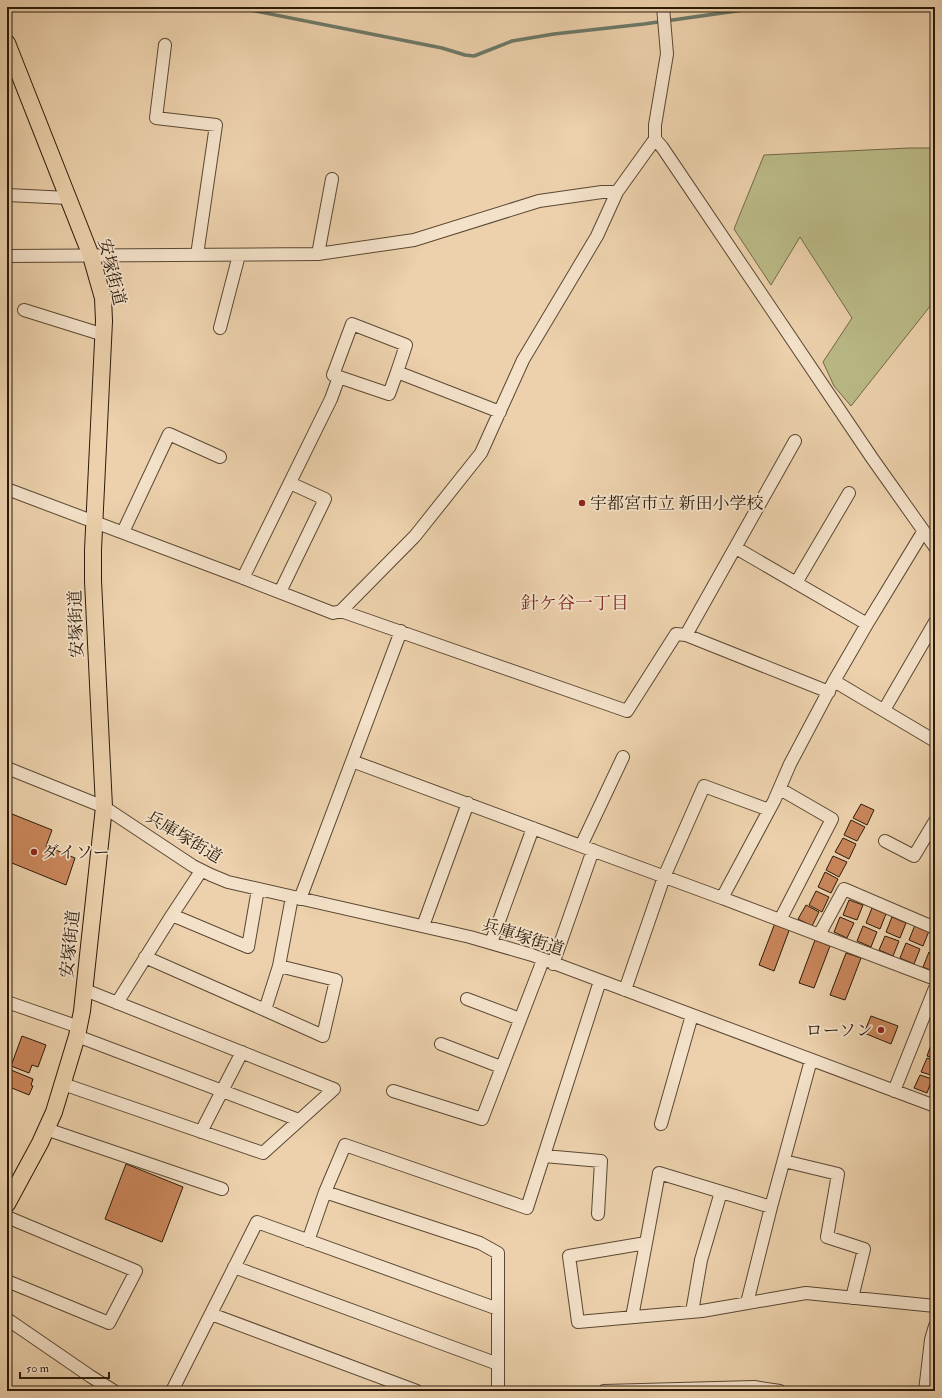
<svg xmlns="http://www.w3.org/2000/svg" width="942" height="1398" font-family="'IM FELL Double Pica','Noto Serif JP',serif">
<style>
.green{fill:#baba87;stroke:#726a48}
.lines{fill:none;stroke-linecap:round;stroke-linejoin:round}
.stream{stroke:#6d7967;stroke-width:3.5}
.building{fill:#ca865b;stroke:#2b1a0a}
.minor-casing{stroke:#5b4832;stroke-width:14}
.major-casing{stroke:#2b1a0a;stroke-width:18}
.minor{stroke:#f3e1c9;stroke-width:12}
.major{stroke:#ecd1ac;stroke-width:16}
.poi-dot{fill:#8f2418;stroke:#f3e1c9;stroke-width:1.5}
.labels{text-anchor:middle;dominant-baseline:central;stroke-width:3.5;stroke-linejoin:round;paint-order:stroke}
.street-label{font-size:17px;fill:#2b1a0a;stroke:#f3e1c9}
.poi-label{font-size:17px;fill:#2b1a0a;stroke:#f3e1c9;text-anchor:start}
.neighbourhood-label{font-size:18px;fill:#7a1f14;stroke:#f3e1c9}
</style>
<rect width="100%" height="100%" fill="#ecd1ac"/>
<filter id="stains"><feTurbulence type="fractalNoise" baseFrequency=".005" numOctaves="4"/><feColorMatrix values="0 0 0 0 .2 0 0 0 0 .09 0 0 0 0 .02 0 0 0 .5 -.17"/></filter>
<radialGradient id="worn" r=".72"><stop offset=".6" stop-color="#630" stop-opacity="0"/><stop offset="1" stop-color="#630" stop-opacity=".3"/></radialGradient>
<!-- green -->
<path class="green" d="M909,148H935V300L851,406L834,386L823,362L852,318L800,237L771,285L734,229L764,155Z"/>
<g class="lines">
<!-- stream -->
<path class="stream" d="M235,7L442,48L465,55L474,56L512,41L554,34L644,24L765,7
M930,7L935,8"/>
</g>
<!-- building -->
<path class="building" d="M861,804L874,810L867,825L853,818Z
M7,812L52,830L46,846L75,858L66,885L7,861Z
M851,820L865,827L857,841L844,835Z
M843,838L856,844L849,859L835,852Z
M833,856L847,862L839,877L826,870Z
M825,872L838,879L831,893L818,887Z
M816,891L829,897L822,912L809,905Z
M849,900L863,905L857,920L843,915Z
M806,905L819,912L812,926L798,919Z
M872,908L886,914L880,929L866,923Z
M840,917L854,923L847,938L834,932Z
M892,917L906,923L900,938L886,932Z
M775,923L790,928L774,971L759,965Z
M915,925L929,931L923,946L909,940Z
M863,926L877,932L871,947L857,941Z
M885,936L899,941L893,956L879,950Z
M815,940L830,946L814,988L799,983Z
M906,943L920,949L914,964L900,958Z
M929,952L935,955V972L923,967Z
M846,953L861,958L845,1000L830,995Z
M871,1016L898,1026L891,1044L864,1033Z
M22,1036L46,1045L38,1067L32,1065L29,1073L11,1066Z
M932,1042L935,1043V1059L927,1056Z
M927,1058L935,1061L934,1076L921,1072Z
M11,1070L33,1079L31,1085L33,1086L29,1095L7,1086V1079Z
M920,1075L932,1079L927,1093L914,1088Z
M126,1164L183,1187L162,1242L105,1219Z"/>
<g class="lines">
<defs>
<path id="minor" d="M165,45L156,118L216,125L197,255
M655,139L662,147L872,458L935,547
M617,192L597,236L523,360L481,453L415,536L341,611L627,711L676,634L686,635L829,692
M7,195L69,198
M318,254L332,179
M7,256L318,254L414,240L539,201L602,192H617L655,139V125L667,54L663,7
M24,310L104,335
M220,328L239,255
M397,372L389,394L333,375L352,324L406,345L397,372L500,412
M7,489L243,578L333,613L341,611
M123,532L169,434L220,457
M736,548L867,624
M243,578L331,399L339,377
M796,583L849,493
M280,592L325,499L290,483
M686,635L795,441
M834,681L935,741
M884,710L935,622
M623,757L581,846L722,898L774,801L790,764L834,681L867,624L923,532
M352,761L581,846
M7,768L104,807L193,866L211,875L228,882L470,937L532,955L935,1106
M885,841L914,856L935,821
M722,898L935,979
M300,899L401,631
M172,915L248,947L258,889
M780,920L832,819L780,789
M423,926L468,803
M819,935L844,889L935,928
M491,943L533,828
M145,957L265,1010L279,966L292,897
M553,964L593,850
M625,990L664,877L704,786L769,810
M467,999L520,1019
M7,1002L79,1027
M117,1003L172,915L201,871
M265,1010L323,1036L336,980L279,966
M77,1036L299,1120
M441,1044L501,1067
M811,1060L771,1207L659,1173L646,1243L569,1256L578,1322L702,1311L806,1293L935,1306
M63,1084L263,1153L334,1089L85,990
M393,1091L482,1119L543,960
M894,1091L935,988
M661,1124L692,1015
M46,1129L222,1189
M201,1132L242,1052
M544,1156L601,1161L598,1214
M784,1161L838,1174L827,1237L864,1249L852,1298
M7,1217L136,1271L109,1323L7,1281
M308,1241L325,1192
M234,1267L498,1364V1391
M747,1303L771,1207
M692,1312L701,1260L721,1192
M211,1314L417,1391
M632,1317L646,1243
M7,1319L90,1376L114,1391
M498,1364V1253L480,1243L325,1192L345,1145L527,1208L600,981
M172,1391L257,1222L498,1309
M604,1391L754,1387L780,1391
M925,1391L931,1340L935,1326
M934,1391H935"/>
<path id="major" d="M7,43L91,256L103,298L104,321L93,550V581L104,807L82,1011L77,1036L54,1112L40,1143L7,1204"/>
</defs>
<!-- minor casing -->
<use href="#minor" class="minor-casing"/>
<!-- major casing -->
<use href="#major" class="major-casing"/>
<!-- minor -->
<use href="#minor" class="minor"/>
<!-- major -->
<use href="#major" class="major"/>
</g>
<!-- markers -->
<g class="poi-dot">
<circle cx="582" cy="503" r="4"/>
<circle cx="34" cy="852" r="4"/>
<circle cx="881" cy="1030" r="4"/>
</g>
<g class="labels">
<!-- street labels -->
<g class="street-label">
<text transform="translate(112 272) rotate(76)">安塚街道</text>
<text transform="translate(76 624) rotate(-92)">安塚街道</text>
<text transform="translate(184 837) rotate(31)">兵庫塚街道</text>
<text transform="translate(523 937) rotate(18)">兵庫塚街道</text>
<text transform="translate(70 944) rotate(-84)">安塚街道</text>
</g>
<!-- poi labels -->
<g class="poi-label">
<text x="590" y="503">宇都宮市立 新田小学校</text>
<text x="42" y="852">ダイソー</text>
<text x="873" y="1030" text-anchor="end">ローソン</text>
</g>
<!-- neighbourhood labels -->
<g class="neighbourhood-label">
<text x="575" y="603">針ケ谷一丁目</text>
</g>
</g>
<!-- margin -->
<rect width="942" height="1398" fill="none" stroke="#ecd1ac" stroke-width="24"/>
<rect x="8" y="8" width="926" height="1382" fill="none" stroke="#2b1a0a" stroke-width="2"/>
<rect x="12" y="12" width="918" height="1374" fill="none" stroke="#2b1a0a"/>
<!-- scale -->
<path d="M20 1372v6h89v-6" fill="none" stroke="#2b1a0a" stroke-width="2"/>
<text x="26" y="1372" font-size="12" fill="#2b1a0a" stroke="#f3e1c9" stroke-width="3" paint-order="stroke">50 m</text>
<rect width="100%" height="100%" filter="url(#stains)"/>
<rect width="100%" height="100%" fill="url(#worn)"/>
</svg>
